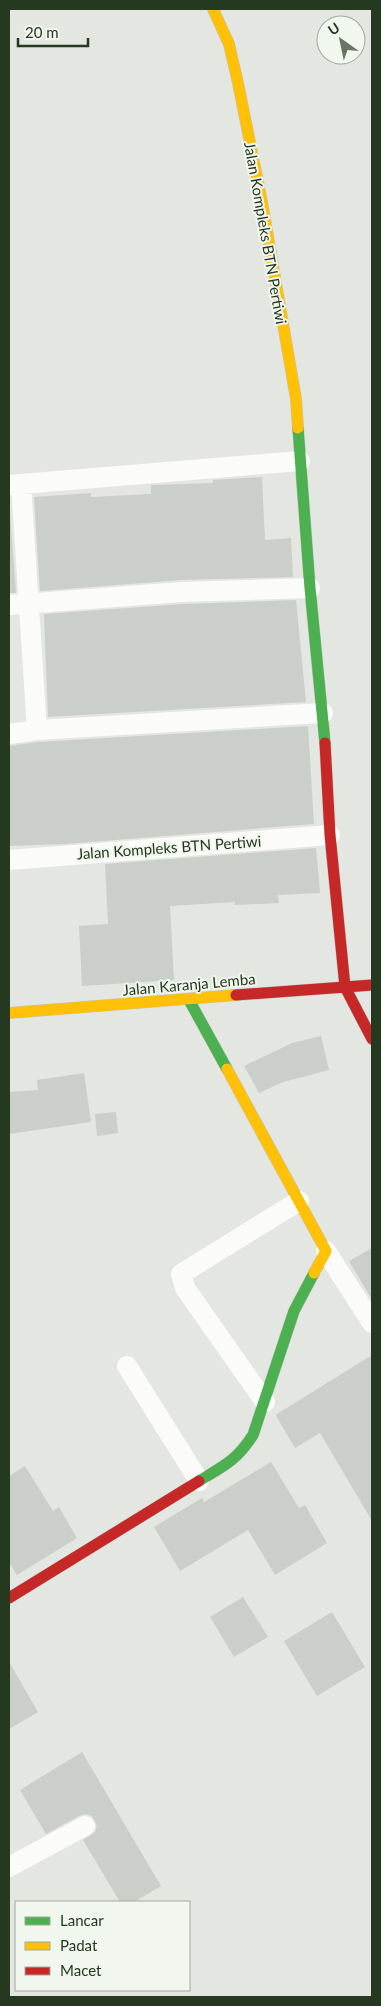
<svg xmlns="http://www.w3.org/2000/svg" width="381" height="2006" font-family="Lato,sans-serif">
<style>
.building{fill:#cbcfc9}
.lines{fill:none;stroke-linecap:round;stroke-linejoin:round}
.fast-casing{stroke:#c0c6bd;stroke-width:12}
.slow-casing{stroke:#c0c6bd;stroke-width:12}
.jam-casing{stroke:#c0c6bd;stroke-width:12}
.street{stroke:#fbfbfa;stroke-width:20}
.fast{stroke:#4caf50;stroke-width:11}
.slow{stroke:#ffc107;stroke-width:11}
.jam{stroke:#c62828;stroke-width:11}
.labels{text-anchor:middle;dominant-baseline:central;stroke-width:4;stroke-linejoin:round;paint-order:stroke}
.street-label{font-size:15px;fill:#253820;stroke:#f1f6ee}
</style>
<rect width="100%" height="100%" fill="#e3e6e1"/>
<!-- building -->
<path class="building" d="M262,477L265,540L291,538L293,577L181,580L40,591L34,497L91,493V497L151,494V485L213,483V480Z
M9,500L16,593H9Z
M296,600L306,702L48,717L44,614L183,604Z
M308,726L314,824L65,844L9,846V746L38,742Z
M316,848L320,893L278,895L279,903L235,905V902L170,906L174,980L82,986L79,926L108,924L105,864Z
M321,1036L329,1070L283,1082L259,1093L244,1066L292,1043Z
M84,1073L91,1122L9,1134V1092L38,1090L37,1080Z
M116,1112L118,1133L97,1136L95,1114Z
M372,1248V1300L349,1261Z
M372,1355V1521L320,1433L295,1448L276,1416L277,1414Z
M271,1462L299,1508L305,1505L327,1543L275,1575L248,1530L180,1571L154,1527L202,1498L204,1502Z
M25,1466L53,1511L59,1507L77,1538L17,1575L9,1562V1476Z
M243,1597L268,1637L234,1657L210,1617Z
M332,1612L365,1667L317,1696L284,1641Z
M9,1662L38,1712L9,1729Z
M82,1752L161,1886L134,1902H120L83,1840L95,1832L97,1826L92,1816L86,1814L79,1816L46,1834L20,1790Z"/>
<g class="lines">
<defs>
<path id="fast" d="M298,428L310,588L325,743
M189,1000L227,1069
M199,1481C225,1465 236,1461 253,1435L294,1311L314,1273"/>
<path id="slow" d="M213,9L229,44L238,83L262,202L296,399L298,428
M9,1013L236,995
M227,1069L326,1251L314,1273"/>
<path id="jam" d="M325,743L330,835L345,987L372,1039
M236,995L372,985
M9,1598L199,1481"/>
</defs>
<!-- fast casing -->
<use href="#fast" class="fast-casing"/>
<!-- slow casing -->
<use href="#slow" class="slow-casing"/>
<!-- jam casing -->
<use href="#jam" class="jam-casing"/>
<!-- street -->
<path class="street" d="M21,484L37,730
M9,485L300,461
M9,605L182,592L310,588
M9,734L37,730L323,713
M9,860L330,835
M326,1251L372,1323
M127,1366L199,1481
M265,1402L185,1288L181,1274L299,1201
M9,1867L85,1826"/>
<!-- fast -->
<use href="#fast" class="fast"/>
<!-- slow -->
<use href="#slow" class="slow"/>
<!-- jam -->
<use href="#jam" class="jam"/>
</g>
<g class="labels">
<!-- street labels -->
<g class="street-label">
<text transform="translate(266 233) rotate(80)">Jalan Kompleks BTN Pertiwi</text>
<text transform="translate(169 847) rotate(-4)">Jalan Kompleks BTN Pertiwi</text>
<text transform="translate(189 984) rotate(-5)">Jalan Karanja Lemba</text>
</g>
</g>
<!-- border -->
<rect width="381" height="2006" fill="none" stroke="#253820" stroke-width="20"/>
<!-- legend -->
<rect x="15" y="1901" width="175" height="90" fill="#f1f6ee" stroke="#9faa9c"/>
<rect x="25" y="1917" width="25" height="8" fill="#4caf50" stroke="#9faa9c"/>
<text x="60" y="1926" font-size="15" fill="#253820">Lancar</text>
<rect x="25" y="1942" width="25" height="8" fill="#ffc107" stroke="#9faa9c"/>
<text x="60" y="1951" font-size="15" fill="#253820">Padat</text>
<rect x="25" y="1967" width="25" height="8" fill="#c62828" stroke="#9faa9c"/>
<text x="60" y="1976" font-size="15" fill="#253820">Macet</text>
<!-- north arrow -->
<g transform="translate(341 40) rotate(327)"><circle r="24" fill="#f1f6ee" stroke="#9faa9c"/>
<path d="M0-4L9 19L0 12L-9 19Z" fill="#687564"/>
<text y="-8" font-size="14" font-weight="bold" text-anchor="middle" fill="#253820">U</text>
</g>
<!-- scale -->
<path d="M18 38v8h70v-8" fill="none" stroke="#253820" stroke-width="2.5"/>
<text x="25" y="38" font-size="15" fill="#253820" stroke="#f1f6ee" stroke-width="4" paint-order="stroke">20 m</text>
</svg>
